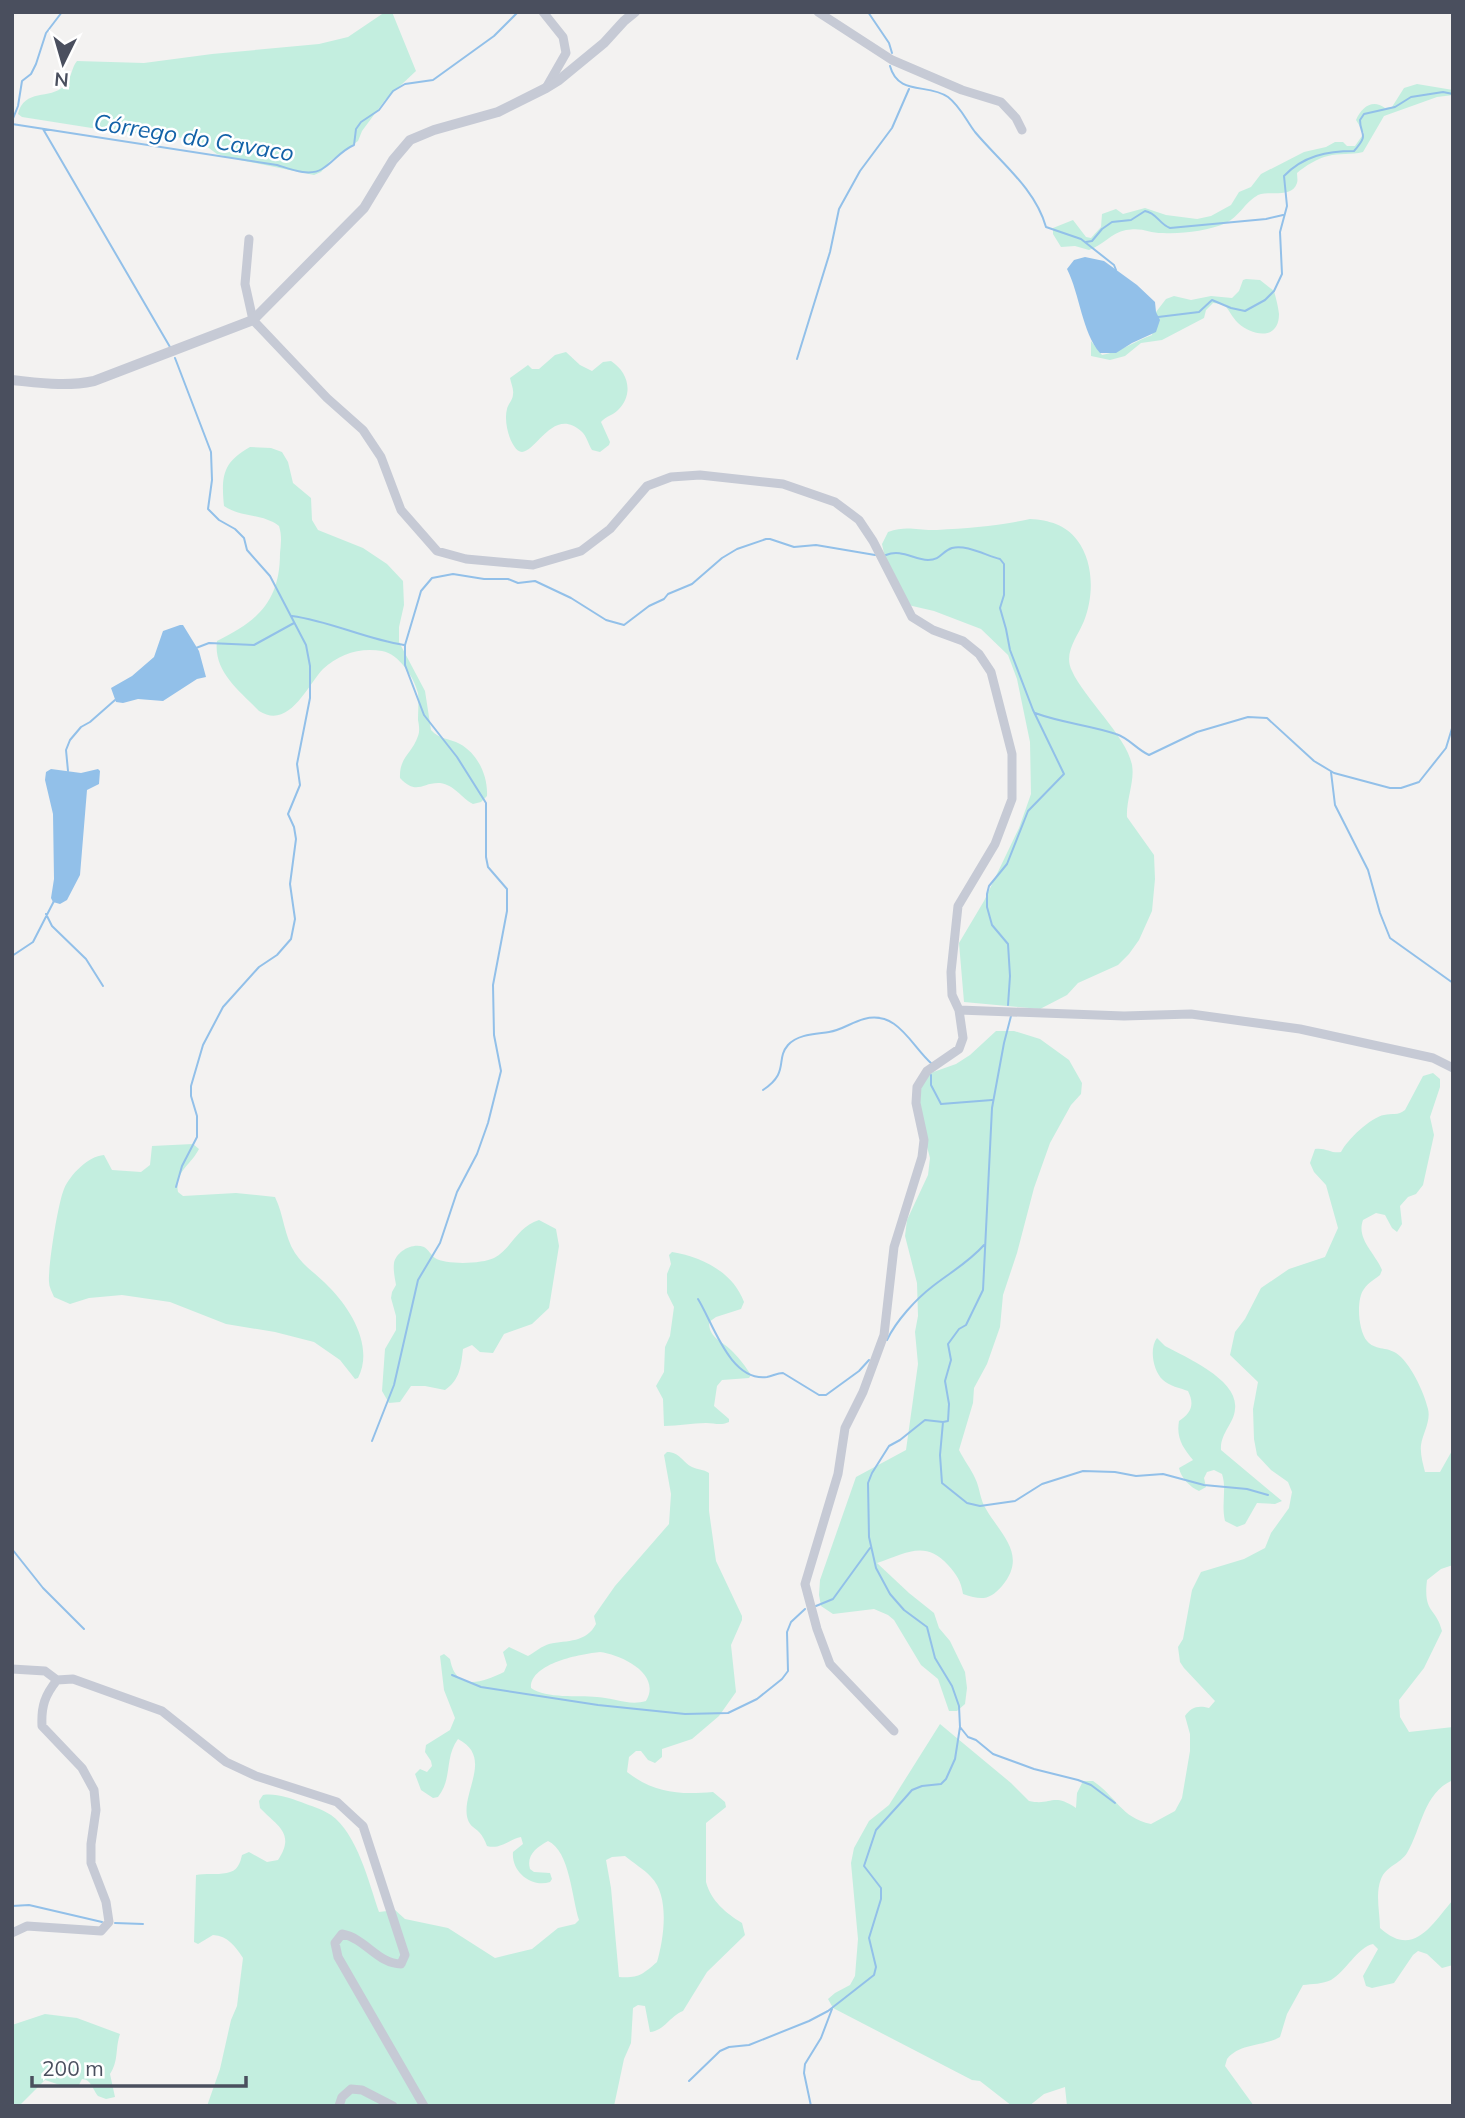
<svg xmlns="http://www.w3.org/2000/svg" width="1465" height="2118" font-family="Mulish,sans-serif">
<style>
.green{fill:#c3eedf;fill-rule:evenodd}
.water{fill:#92c0e9}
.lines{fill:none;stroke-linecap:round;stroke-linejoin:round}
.stream{stroke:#92c0e9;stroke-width:2}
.minor{stroke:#c6cad5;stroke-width:9}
.tertiary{stroke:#c6cad5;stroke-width:10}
.labels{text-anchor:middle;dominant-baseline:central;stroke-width:5;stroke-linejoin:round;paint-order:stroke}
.water-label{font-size:23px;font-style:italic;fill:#1362a8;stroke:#fff}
</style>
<rect width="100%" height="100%" fill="#f3f2f1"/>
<!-- green -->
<path class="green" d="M385,12H392L416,71L385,100L362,131L358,141L330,161L321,172L314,175L240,160L217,154L202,143L177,137L98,129L22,117L18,114C24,88 50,100 64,86C72,78 71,68 77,61L144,63L212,54L319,44L348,37Z
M1417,84L1453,90V95L1437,97L1384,116L1363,152C1351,155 1339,153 1328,156C1318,158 1305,166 1297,173C1297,176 1298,180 1297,183C1292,199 1269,190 1258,195C1245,202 1239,217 1226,223C1208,231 1182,234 1163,233C1148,233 1143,227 1126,230C1111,233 1102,246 1089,250L1075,246L1061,247L1053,234V228L1073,220L1086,237L1091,238L1101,227L1102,214L1116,209L1123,214L1145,208L1166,215L1197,219L1211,216L1231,205L1239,192L1251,187L1261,174L1304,152L1326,147L1335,142H1343L1347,146H1355L1364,133L1356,120C1362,106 1373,99 1385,108L1392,107L1404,88Z
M1246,279L1260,280L1274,291C1276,298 1278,306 1279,314C1279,341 1252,336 1238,323C1232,317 1229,310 1224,304L1213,303L1206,310L1204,318L1162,340L1141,343L1125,356L1110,360L1091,356V341L1102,355C1120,352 1135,341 1152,335L1156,312L1166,299L1174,296L1191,300L1211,296L1232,298L1239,291L1243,280Z
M566,352L580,365L592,371L603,362L611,361C628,372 634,393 619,409C614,415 606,416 601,422L610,442L609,445L600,452L592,450C588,444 587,436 581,431C548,402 530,472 514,446C508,437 504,420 507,409C508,404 513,400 513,394C514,390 511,383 510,378L528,365L532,369H539L555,355Z
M250,447L271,448L282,452L288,462L293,483L311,498L312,520L318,530L363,548L387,564L403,581L404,605L399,627V642L425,691L431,730C440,740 449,738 460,744C478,754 488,776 487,796L481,802L473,804C461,798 455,785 440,783C422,782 417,796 400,778C399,757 412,754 418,736C420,731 419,725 418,720C418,712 419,701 418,693C414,677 399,654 382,651C360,647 339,654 323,669C307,686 289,730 259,711C240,691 213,672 217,641C258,621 280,601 280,553C281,544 282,535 279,526C262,513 242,518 224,506C221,476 223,462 250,447Z
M1030,519C1049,520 1066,525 1077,540C1094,562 1094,596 1084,621C1077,638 1063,653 1072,671C1084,698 1127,737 1132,765C1135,781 1126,800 1127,817L1154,855L1155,879L1152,911L1139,940L1129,954L1118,965L1078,983L1067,995L1040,1009L964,1002L959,943L984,901L1019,828L1031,794L1030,742L1017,679L1008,655L981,629L934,611L908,605L885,558L882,544L888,532C908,525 917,531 937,530C969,528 999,526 1030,519Z
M996,1031H1014L1040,1039L1069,1060L1082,1083L1081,1094L1071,1105L1050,1143L1034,1188L1017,1253L1003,1295L1000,1327L987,1364L974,1388L973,1403L959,1450C964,1460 971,1469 975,1478C980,1488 980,1500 986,1509C1001,1535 1028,1555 1002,1586C989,1601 981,1600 963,1594C961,1581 957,1575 948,1565C925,1539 905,1554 877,1563L909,1593L934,1613L939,1628L950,1641L965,1672L967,1688L965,1704L957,1711H949L938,1679L921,1665L894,1620L888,1615L874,1609L833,1614L821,1606L819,1595L820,1580L856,1477L906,1450L918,1364L915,1332L918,1316L917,1283L905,1236L907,1220L928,1175L930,1158L920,1120L918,1087L922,1076L956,1064L970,1055Z
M1433,1073L1440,1079V1087L1430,1117L1434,1135L1423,1185L1416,1194L1408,1197L1400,1206L1402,1224L1397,1232L1392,1228L1385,1215L1376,1213L1363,1220C1356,1239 1375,1253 1382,1270L1380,1275C1374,1280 1369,1282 1364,1289C1356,1299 1358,1330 1367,1341C1374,1350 1387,1347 1396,1353C1410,1362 1424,1392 1428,1409C1431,1421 1423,1433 1421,1445C1420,1454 1423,1464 1425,1472H1440L1453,1449V1565L1441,1569L1427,1580C1423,1614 1436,1607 1442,1631L1424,1668L1399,1700L1400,1717L1409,1732L1453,1727V1780C1423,1793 1422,1828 1407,1853C1400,1864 1386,1866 1381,1879C1375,1894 1380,1913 1380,1928C1414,1959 1432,1924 1453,1900V1965L1442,1968L1427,1954L1418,1951L1413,1955L1394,1983L1372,1988L1366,1986L1363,1976L1378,1949L1373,1944C1358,1947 1345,1972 1331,1980C1323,1984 1312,1984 1303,1985L1287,2014L1280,2037C1262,2047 1240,2043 1227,2059L1225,2066L1254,2106H1067L1065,2087L1044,2094L1029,2106H1012L980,2081L972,2080L833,2008L828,1999L835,1993L850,1985L855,1976L858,1939L851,1863L854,1848L869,1821L889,1805L940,1724L1011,1783L1029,1801C1052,1806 1052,1792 1076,1808L1077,1793L1083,1781H1093C1116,1796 1121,1818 1151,1824L1175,1811L1182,1798L1190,1751V1734L1185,1716C1191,1707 1198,1705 1209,1708L1215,1701L1184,1668L1180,1662L1178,1647L1183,1639L1192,1590L1201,1572L1244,1559L1265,1548L1271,1533L1289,1508L1292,1492L1288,1482L1271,1470L1257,1455L1254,1439L1253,1409L1258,1382L1230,1355L1235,1332L1245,1319L1261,1288L1289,1269L1325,1257L1338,1228L1326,1185L1314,1172L1310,1163L1315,1149C1325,1147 1332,1154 1341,1152C1347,1140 1371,1117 1384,1115C1392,1113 1398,1116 1405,1110L1423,1076Z
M193,1144L199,1149C191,1165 174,1172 178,1192L183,1196L236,1193L275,1197C284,1215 284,1236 295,1253C304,1267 318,1275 329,1287C351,1309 374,1347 358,1378L355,1379L340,1360L314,1342L275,1332L226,1324L170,1302L122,1295L89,1298L70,1304L54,1297C52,1292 49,1287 49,1282C48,1266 58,1203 64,1189C70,1175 88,1156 104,1155L112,1170L141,1172L150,1165L152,1146Z
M539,1220L556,1229L559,1246L549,1308L532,1324L504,1334L493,1353L480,1352L472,1345L463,1349C461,1366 460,1380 445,1390L425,1386H411L400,1402L389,1403L382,1391L385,1349L396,1330V1316L391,1298L392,1292L396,1285C395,1278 393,1271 394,1263C396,1252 412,1242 424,1247C428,1249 431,1255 435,1258C446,1265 482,1264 494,1258C512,1248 518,1226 539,1220Z
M672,1252C702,1257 733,1272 744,1302L741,1309L716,1317L709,1322C709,1339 723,1341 733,1352C739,1358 746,1367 751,1375L749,1378L722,1380L717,1386L714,1406L729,1419V1422C720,1426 715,1423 706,1423C692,1423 679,1426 664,1426L663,1399L656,1386L664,1372L665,1347L670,1336L674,1307L667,1293V1274L671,1264L669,1255Z
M1157,1338L1165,1346C1187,1358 1239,1380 1235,1409C1234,1424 1220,1433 1221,1450L1282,1501L1275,1504L1257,1503L1245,1524L1237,1527L1225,1521C1221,1504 1227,1489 1222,1474L1214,1470L1207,1472L1204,1478L1206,1487L1199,1491C1190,1487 1181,1478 1179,1468L1193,1460C1183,1448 1176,1438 1179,1421C1191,1413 1195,1405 1188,1391C1180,1388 1169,1386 1163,1380C1153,1371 1149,1348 1157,1338Z
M667,1452C680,1452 682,1462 692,1467C699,1470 703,1469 709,1473V1511L716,1561L742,1616V1620L731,1645L736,1692L719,1716L692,1739L662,1749V1757L655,1763L648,1760L641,1751H636L629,1757L627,1772C654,1793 679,1795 713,1792L725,1802L726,1807L706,1823V1882C711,1901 726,1913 742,1923L745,1935L707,1972L683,2011C670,2016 664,2031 650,2032L645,2006L638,2005L633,2008L631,2043L624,2059L614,2106H207L220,2069L231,2020L237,2006L243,1958C235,1946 228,1936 213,1935L198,1944L194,1942L196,1875C208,1872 231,1878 238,1866C240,1863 241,1859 242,1855L249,1852L267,1862L278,1860C296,1833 277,1826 260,1808L259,1801L263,1795C276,1793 289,1798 301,1802C311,1806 322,1809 331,1815C357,1833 369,1883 379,1912L395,1910L405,1919L448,1928L495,1958L532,1949L558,1928L575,1924L579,1920C572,1899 570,1851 548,1841C537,1847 526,1855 530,1869L534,1872L550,1873L552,1879L550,1882C531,1888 511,1871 513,1852L523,1844L521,1837C510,1839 500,1850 487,1846C485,1841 483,1836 479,1832C475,1828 470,1826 468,1820C459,1794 495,1758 458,1739C444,1758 453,1778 438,1797L433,1798L421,1790L415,1774L420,1769L427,1772L432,1766L431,1761L425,1752L426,1745L450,1730L455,1718L444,1690L440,1656L444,1654L450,1659C456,1692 481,1683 504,1672L507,1665L503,1652L509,1647L528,1656C535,1652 542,1646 549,1644C568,1640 586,1643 596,1624L594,1616L615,1586L669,1524L671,1494L664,1455ZM600,1652C622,1655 662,1674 646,1701C629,1706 614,1698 597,1697C577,1695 547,1699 531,1688C530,1663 581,1654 600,1652ZM625,1856C633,1863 644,1869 651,1877C670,1896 664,1938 657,1962C642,1975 639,1978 619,1977L611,1888L606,1860L612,1857Z
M45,2014L77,2018L120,2034C115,2049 119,2060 110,2074L115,2097L106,2099L98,2096C93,2090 91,2079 82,2079L78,2087H66L45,2080L19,2106H12V2025Z"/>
<!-- water -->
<path class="water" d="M1085,257L1104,261L1137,285L1155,302L1156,312L1160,320L1156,332L1132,343L1116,353H1100C1082,332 1080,295 1067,269L1074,260Z
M180,625H183L199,651L206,677L197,679L163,701L138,699L123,703L116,702L111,688L132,676L154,657L163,631Z
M51,769L81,773L98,769L100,771L99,784L87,790L80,875L67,900L60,904L53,902L51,898L54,879L53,814L45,780L46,772Z"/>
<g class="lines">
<!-- stream -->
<path class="stream" d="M868,12L889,43L892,53
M890,66C898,96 928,83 948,97C960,106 966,120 975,132C1000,162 1035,188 1046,227L1081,239L1114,265L1116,270
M12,121L18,106L22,81L31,74L36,64L46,33L62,12
M12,124L277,165C290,169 309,177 322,169C334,162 340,151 354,145L356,129L361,122L379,110L393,91L405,84L433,80L494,36L518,12
M43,129L170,347
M1086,242L1092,241L1102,229L1112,222L1131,220L1145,211C1157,213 1159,224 1170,228L1266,219L1283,215
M1158,317L1199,312L1212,300L1231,308L1245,311L1265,300L1274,291L1282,274L1280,232L1287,206L1284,176C1303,156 1327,151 1354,151C1370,133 1360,136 1360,120L1364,114L1395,107L1411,97L1443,92L1453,94
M175,358L211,452L212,480L208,509L219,520L235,529L244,538L247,550L270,576L306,645L310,666V698L297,764L300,785L288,814L294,827L296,839L290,884L295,919L291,939L277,955L259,967L223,1007L203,1045L191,1086V1096L197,1116V1137L182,1166L176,1187
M797,359L830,252L839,209L860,171L892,128L909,89
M886,555C901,549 913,559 928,560C941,560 942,551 952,548C966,544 987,556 1000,559L1004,564V595L1000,608L1006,629L1010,650L1033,710L1064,774L1028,811L1007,864L989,886L987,894V907L992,925L1008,944L1010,976L1008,1005
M292,616C330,621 365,639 404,645
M196,648L209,643L254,645L294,623
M1035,713C1062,723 1089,725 1116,734C1129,738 1136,749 1149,755L1197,732L1248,717L1267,718L1314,761L1334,773L1390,788H1401L1419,782L1446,748L1453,725
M68,771L66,750L70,740L81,727L90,722L115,700
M1331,772L1335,805L1368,870L1380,913L1390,938L1453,983
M46,914L52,926L86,959L103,986
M12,956L33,942L54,901
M1011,1016L1004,1043L992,1108L983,1290L966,1325L959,1329L948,1344L951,1360L945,1381L949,1404L948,1421L943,1422L940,1455L942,1483L967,1503L980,1506L1015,1501L1042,1484L1083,1471L1115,1472L1136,1476L1163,1474L1204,1485L1247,1489L1268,1495
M931,1075V1085L941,1104L992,1100
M763,1090C790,1072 775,1060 788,1045C798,1034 816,1034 829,1032C842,1030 852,1022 864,1019C898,1010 911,1046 932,1064
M698,1299C713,1323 730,1382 767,1377C773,1376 777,1373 783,1373L819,1395H826L859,1371L869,1360
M887,1340C896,1321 916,1299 933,1286C951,1272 969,1262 984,1245
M372,1441L394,1385L418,1280L440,1243L457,1192L477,1154L488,1123L501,1071L494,1035L493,985L507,911V889L488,867L486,857V803L457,757L424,715L405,665V645L419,598L421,591L432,578L453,574L484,579H508L518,583L535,581L571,598L606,620L624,625L649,606L664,599L668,594L692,584L722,558L737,549L766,539H770L794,547L816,545L875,555
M12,1549L43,1588L84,1629
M816,1606L833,1599L870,1548
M452,1675L481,1687L598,1705L685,1714L728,1713L757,1699L782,1679L788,1671L787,1632L791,1622L805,1609
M960,1727L968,1737L976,1740L993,1754L1034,1769L1078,1780L1091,1785L1115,1803
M12,1906L29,1905L102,1922
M115,1923L143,1924
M689,2081L720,2051L729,2047L749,2045L809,2021L828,2011L874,1975L876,1967L869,1938L881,1899V1888L864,1866L876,1830L905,1798L912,1790L922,1786L941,1784L946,1779L955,1759L960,1727L959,1706L952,1686L935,1658L927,1627L904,1610L890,1594L876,1568L869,1537L868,1483L872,1473L889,1446L900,1440L925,1420L943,1422
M811,2106L804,2073L805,2064L821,2038L832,2009"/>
<!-- minor -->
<path class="minor" d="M543,12L563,37L566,53L546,88
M818,12L892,60L962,90L1001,102L1016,118L1022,130
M249,239L245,284L253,320L327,398L363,430L381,457L401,510L437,551L466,559L533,565L581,551L610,529L647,486L671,477L700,475L783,484L835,502L859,520L873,541L912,617L933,630L963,641L979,654L991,672L1012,754V799L995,844L958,906L951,972L952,995L959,1010L1124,1016L1191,1014L1300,1029L1433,1058L1453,1068
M12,1669L45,1671L57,1680L73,1679L162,1711L226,1762L256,1776L337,1802L363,1826L405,1955L401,1964C378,1964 365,1938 342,1934L335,1943L338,1957L424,2106
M894,1731L830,1664L817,1629L805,1584L838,1474L845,1428L863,1392L884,1335L894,1247L922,1157L924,1140L916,1103L917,1087L927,1071L959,1049L963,1038L959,1010
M12,1933L27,1926L101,1931L109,1922L106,1902L91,1863V1844L96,1810L94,1790L82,1768L42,1726C41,1706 45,1695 57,1680
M339,2106L342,2097L351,2089L362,2090L393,2106"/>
<!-- tertiary -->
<path class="tertiary" d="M12,380C41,383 66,387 94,381L253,320L364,208L393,160L410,140L434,130L498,112L546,88L559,80L604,43L624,21L635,12"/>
</g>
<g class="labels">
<!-- water labels -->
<g class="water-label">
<text transform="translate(194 137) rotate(9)">Córrego do Cavaco</text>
</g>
</g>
<!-- border -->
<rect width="1465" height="2118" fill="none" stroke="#4a4f5e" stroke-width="28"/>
<!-- north arrow -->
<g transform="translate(63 63) rotate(185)" stroke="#ffffff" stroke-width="5" paint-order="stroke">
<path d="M0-5L12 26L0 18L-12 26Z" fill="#4a4f5e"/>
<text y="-10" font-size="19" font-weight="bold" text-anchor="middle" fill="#4a4f5e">N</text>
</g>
<!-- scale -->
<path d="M32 2076v10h214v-10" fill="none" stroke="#4a4f5e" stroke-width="3.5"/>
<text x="42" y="2076" font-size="21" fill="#4a4f5e" stroke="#ffffff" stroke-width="5" paint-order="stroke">200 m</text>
</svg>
